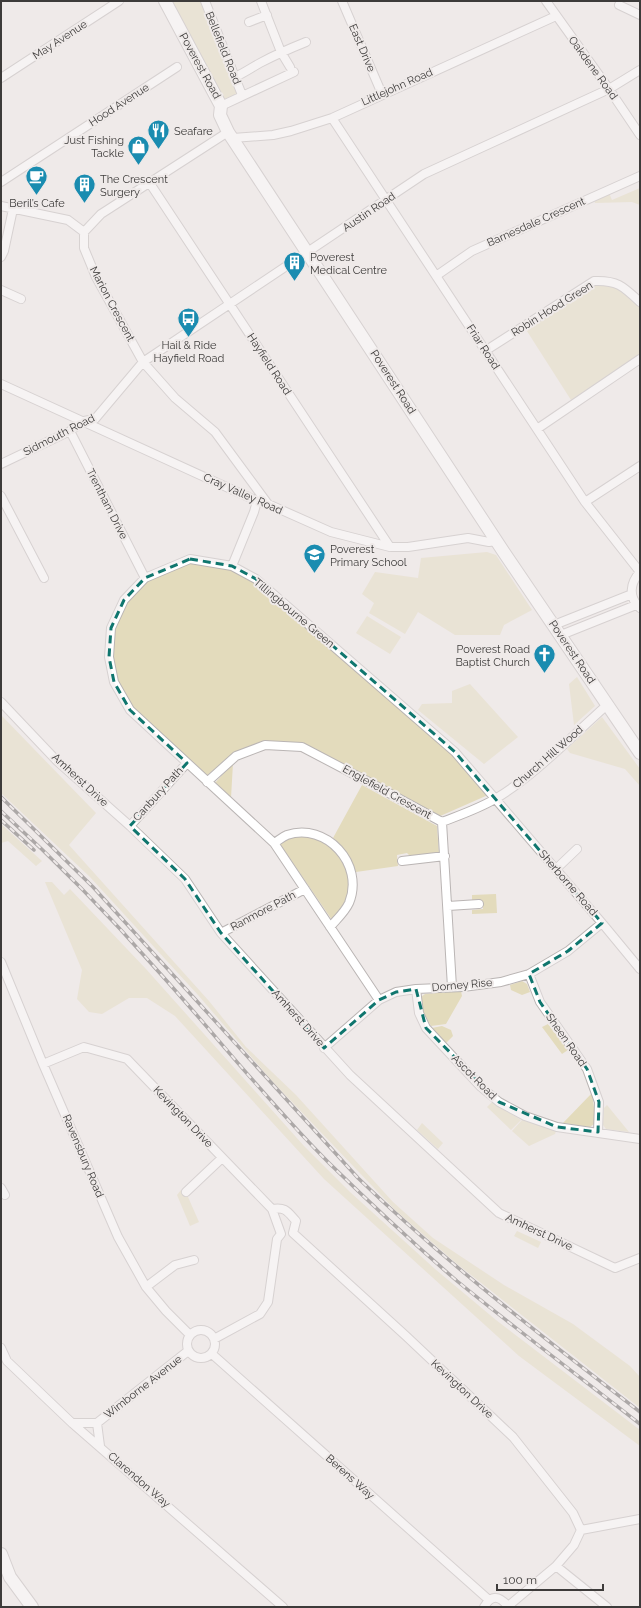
<svg xmlns="http://www.w3.org/2000/svg" width="641" height="1608" font-family="Raleway,sans-serif">
<style>
.green{fill:#e3dbbc}
.lines{fill:none;stroke-linecap:round;stroke-linejoin:round}
.street-casing{stroke:#bab5b4;stroke-width:10}
.secondary-casing{stroke:#bab5b4;stroke-width:14}
.street{stroke:#fff;stroke-width:8}
.secondary{stroke:#fff;stroke-width:12}
.rail-casing{stroke:#5c5958;stroke-width:3.5}
.rail{stroke:#efeae9;stroke-width:2;stroke-dasharray:6;stroke-linecap:butt}
.marked{fill:none;stroke:#0f766e;stroke-width:3;stroke-dasharray:8 5;stroke-linejoin:round}
.labels{text-anchor:middle;dominant-baseline:central;stroke-width:4;stroke-linejoin:round;paint-order:stroke}
.street-label{font-size:11px;fill:#3d3b3a;stroke:#efeae9}
.poi-label{font-size:11px;fill:#3d3b3a;stroke:#efeae9;text-anchor:start}
</style>
<rect width="100%" height="100%" fill="#efeae9"/>
<!-- green -->
<path class="green" d="M169,1H200L227,70L238,93L221,101Z
M640,188V205L632,202L595,203L594,199L609,193L612,200Z
M596,284C601,284 606,284 610,285C621,288 635,298 640,309V355L571,400L525,328Z
M487,552L496,555L532,610L504,625L500,635H455L418,612L405,634L369,613L374,603L362,594L375,572L418,578L421,558Z
M190,563L222,566L250,578L425,728L463,766L488,795L438,817L300,744L234,753L205,777L132,709L115,675L111,654L114,628L126,603L150,578Z
M367,616L401,637L390,654L356,633Z
M577,677L595,706L574,725L569,684Z
M470,684L518,737L484,764L418,710L422,704L452,703V691Z
M1,715L96,813L69,845L209,1001L246,1047L296,1095L393,1202L433,1238L504,1285L573,1324L630,1366L640,1377V1408L457,1264L396,1211L272,1081L198,995L90,877L1,793Z
M602,717L640,769V786L625,769L570,753L567,749Z
M233,763L231,798L215,783Z
M362,785L437,826L439,854L412,858L407,853L397,855L398,866L356,872C351,858 345,848 333,838Z
M1,824L42,861L36,866L8,841L1,843Z
M295,836C304,837 312,837 320,840C344,850 355,879 345,903C343,910 337,915 332,920L280,844L282,841Z
M45,882H52L64,895L70,889L146,969L304,1146L350,1192L435,1269L496,1320L640,1430V1446L519,1356L324,1179L175,1016L147,998H129L102,1014L89,1012L77,999L82,970Z
M496,894L497,913L472,914V910L483,909L482,900H472V895Z
M522,981L527,984L530,992L522,995L511,990L510,985Z
M461,991L462,996L446,1024L431,1026L423,1012L421,997L425,994Z
M548,1024L568,1050L562,1054L542,1027Z
M442,1026L451,1030L453,1036L446,1043L432,1028Z
M592,1093L594,1108V1124L590,1127L563,1123Z
M492,1102L521,1120L511,1130L487,1107Z
M607,1105L629,1132L606,1129L603,1125L604,1108Z
M522,1120L556,1131L555,1134L529,1146L512,1131Z
M422,1123L443,1143L438,1149L417,1130Z
M181,1190L188,1197L199,1222L190,1226L177,1195Z
M517,1231L541,1242L538,1248L514,1236Z"/>
<g class="lines">
<defs>
<path id="street" d="M205,1L242,95
M261,1L281,52L290,67
M342,1L382,94
M546,1L609,89L640,135
M619,5L640,15
M249,22L267,15
M235,77C244,73 251,68 260,63C275,55 291,48 306,42
M1,78L119,1
M221,106L294,72
M332,118L585,502L640,572
M228,132L101,214L84,232V248L96,277L143,362L175,398L215,432L268,504
M233,138L273,135L291,131L332,118L556,16
M1,182L177,67
M149,182L390,547
M1,206L68,220L84,232
M1,257L4,251L13,209
M436,276L472,251L640,176
M1,290L21,299
M485,351L594,281C617,280 623,286 640,302
M1,384L257,501L268,504L331,532L390,547H408L468,538L489,542L497,541
M537,429L640,359
M70,431L145,578
M1,464L70,431L84,421L95,419L143,362L424,174L609,89L640,70
M1,496L44,578
M585,502L640,466
M232,566L254,512L257,501
M640,608C628,597 630,583 640,572
M554,625L632,594
M561,635L636,605
M1,702L57,761L130,826L185,879L221,933L350,1075L499,1213L615,1268L640,1258
M207,782L236,756L265,745L302,747L363,779L442,822L452,987
M442,822C460,815 478,809 495,799C534,776 572,736 607,705
M130,826L187,763
M274,843C278,841 282,837 287,835C326,822 365,864 349,903C345,912 337,919 330,927
M402,861L445,856
M556,869L577,849
M448,906L479,904
M221,933L305,889
M1,962L43,1064L118,1237L146,1287L166,1311L190,1335
M529,974L540,1002L587,1069L599,1102L598,1132
M416,989L419,1013L426,1028L481,1087L499,1102L525,1116L557,1127L640,1139
M379,1000L274,843L130,710L114,682L109,657L111,628L124,600L145,578L190,559L232,566L256,579L455,752L602,923L640,969
M324,1048L379,1000L396,992L416,989L463,987L501,982L529,974L568,951L602,923
M43,1064L84,1047L127,1059L272,1209C286,1207 287,1211 296,1221L293,1233L406,1336L513,1437L573,1513L581,1530L574,1545L556,1566
M1,1188L5,1195
M186,1192L222,1158
M146,1287L175,1265L194,1260
M187 1344a14 14 0 1 1 28 0a14 14 0 1 1-28 0Z
M214,1339L260,1314L268,1302L277,1239L281,1234L272,1209
M1,1348L7,1361L72,1423L283,1607
M212,1354L489,1600
M72,1423H97L188,1351
M97,1423L100,1446
M581,1530L640,1519
M484,1607C492,1594 499,1596 508,1606
M507,1607L556,1566L607,1607"/>
<path id="secondary" d="M165,1L221,106L220,115L228,132L503,551L640,753
M1,1554L10,1577L32,1607"/>
</defs>
<!-- street casing -->
<use href="#street" class="street-casing"/>
<!-- secondary casing -->
<use href="#secondary" class="secondary-casing"/>
<!-- street -->
<use href="#street" class="street"/>
<!-- secondary -->
<use href="#secondary" class="secondary"/>
<defs>
<path id="rail" d="M1,797L93,887L358,1178C446,1263 543,1337 640,1412
M1,811C56,861 108,914 157,970C215,1034 268,1102 329,1163C371,1204 413,1243 457,1281C517,1330 579,1376 640,1424
M1,820L34,850"/>
</defs>
<!-- rail casing -->
<use href="#rail" class="rail-casing"/>
<!-- rail -->
<use href="#rail" class="rail"/>
</g>
<!-- marked area -->
<path d="M0 0H641V1608H0ZM190,559L232,566L256,579L455,752L602,923L568,951L529,974L540,1002L587,1069L599,1102L598,1132L557,1127L499,1102L426,1028L416,989L396,992L379,1000L324,1048L221,933L185,879L130,826L187,763L130,710L114,682L109,657L111,628L124,600L145,578Z" fill="#efeae9" fill-opacity=".55" fill-rule="evenodd"/>
<path class="marked" d="M190,559L232,566L256,579L455,752L602,923L568,951L529,974L540,1002L587,1069L599,1102L598,1132L557,1127L499,1102L426,1028L416,989L396,992L379,1000L324,1048L221,933L185,879L130,826L187,763L130,710L114,682L109,657L111,628L124,600L145,578Z"/>
<!-- icons -->
<defs>
<symbol id="restaurant-pin" viewBox="-11 -11 22 30"><path d="M0 17L-7.5 6A9.5 9.5 0 1 1 7.5 6Z" fill="#1a8cb0" stroke="#efeae9"/><path d="M-5-6h1v4h1v-4h1v4h1v-4h1v5L-1.5 .5V6h-2V.5L-5-1ZM5-6V6H3V1.5H1.5Q1.5-4 5-6Z" fill="#fff"/></symbol>
<symbol id="shop-pin" viewBox="-11 -11 22 30"><path d="M0 17L-7.5 6A9.5 9.5 0 1 1 7.5 6Z" fill="#1a8cb0" stroke="#efeae9"/><path d="M-5-2.5h2.3a2.7 3.5 0 0 1 5.4 0H5L5.5 6h-11ZM-1.5-2.5h3a1.5 2.3 0 0 0-3 0Z" fill="#fff"/></symbol>
<symbol id="cafe-pin" viewBox="-11 -11 22 30"><path d="M0 17L-7.5 6A9.5 9.5 0 1 1 7.5 6Z" fill="#1a8cb0" stroke="#efeae9"/><path d="M-5.5-4.5H6V0H3Q3 3.5 0 3.5H-2.5Q-5.5 3.5-5.5 0ZM3-3.2v2h1.7v-2ZM-6 4.5H4V6H-6Z" fill="#fff"/></symbol>
<symbol id="building-pin" viewBox="-11 -11 22 30"><path d="M0 17L-7.5 6A9.5 9.5 0 1 1 7.5 6Z" fill="#1a8cb0" stroke="#efeae9"/><path d="M-4-6H4V6H1V3H-1V6H-4ZM-2.5-4.3h1.7v1.8h-1.7ZM.8-4.3h1.7v1.8H.8ZM-2.5-1h1.7V.8h-1.7ZM.8-1h1.7V.8H.8Z" fill="#fff"/></symbol>
<symbol id="bus-pin" viewBox="-11 -11 22 30"><path d="M0 17L-7.5 6A9.5 9.5 0 1 1 7.5 6Z" fill="#1a8cb0" stroke="#efeae9"/><path d="M-5-6H5V4H4V6H2V4H-2V6H-4V4H-5ZM-3.5-4V0h7V-4ZM-3.5 1.2v1.5H-2V1.2ZM2 1.2v1.5H3.5V1.2Z" fill="#fff"/></symbol>
<symbol id="school-pin" viewBox="-11 -11 22 30"><path d="M0 17L-7.5 6A9.5 9.5 0 1 1 7.5 6Z" fill="#1a8cb0" stroke="#efeae9"/><path d="M0-5L7-2L0 1L-7-2ZM-4 1L0 2.5L4 1V4Q0 6-4 4Z" fill="#fff"/></symbol>
<symbol id="church-pin" viewBox="-11 -11 22 30"><path d="M0 17L-7.5 6A9.5 9.5 0 1 1 7.5 6Z" fill="#1a8cb0" stroke="#efeae9"/><path d="M-1.2-6h2.4v3.5h3.3v2.4h-3.3V6h-2.4V-.1h-3.3v-2.4h3.3Z" fill="#fff"/></symbol>
</defs>
<g fill-rule="evenodd">
<use href="#restaurant-pin" x="146" y="118" width="25" height="34"/>
<use href="#shop-pin" x="126" y="134" width="25" height="34"/>
<use href="#cafe-pin" x="24" y="164" width="25" height="34"/>
<use href="#building-pin" x="72" y="172" width="25" height="34"/>
<use href="#building-pin" x="282" y="250" width="25" height="34"/>
<use href="#bus-pin" x="176" y="306" width="25" height="34"/>
<use href="#school-pin" x="302" y="542" width="25" height="34"/>
<use href="#church-pin" x="532" y="642" width="25" height="34"/>
</g>
<g class="labels">
<!-- street labels -->
<g class="street-label">
<text transform="translate(60 40) rotate(-33)">May Avenue</text>
<text transform="translate(223 48) rotate(68)">Bellefield Road</text>
<text transform="translate(362 48) rotate(67)">East Drive</text>
<text transform="translate(200 66) rotate(61)">Poverest Road</text>
<text transform="translate(593 68) rotate(54)">Oakdene Road</text>
<text transform="translate(397 87) rotate(-24)">Littlejohn Road</text>
<text transform="translate(119 105) rotate(-33)">Hood Avenue</text>
<text transform="translate(369 212) rotate(-34)">Austin Road</text>
<text transform="translate(536 222) rotate(-24)">Barnesdale Crescent</text>
<text transform="translate(112 304) rotate(62)">Marion Crescent</text>
<text transform="translate(552 309) rotate(-32)">Robin Hood Green</text>
<text transform="translate(483 347) rotate(57)">Friar Road</text>
<text transform="translate(269 364) rotate(57)">Hayfield Road</text>
<text transform="translate(393 382) rotate(57)">Poverest Road</text>
<text transform="translate(59 435) rotate(-27)">Sidmouth Road</text>
<text transform="translate(243 494) rotate(24)">Cray Valley Road</text>
<text transform="translate(107 504) rotate(63)">Trentham Drive</text>
<text transform="translate(294 613) rotate(40)">Tillingbourne Green</text>
<text transform="translate(572 652) rotate(56)">Poverest Road</text>
<text transform="translate(548 757) rotate(-41)">Church Hill Wood</text>
<text transform="translate(80 780) rotate(43)">Amherst Drive</text>
<text transform="translate(387 792) rotate(29)">Englefield Crescent</text>
<text transform="translate(158 794) rotate(-48)">Canbury Path</text>
<text transform="translate(568 883) rotate(49)">Sherborne Road</text>
<text transform="translate(263 911) rotate(-28)">Ranmore Path</text>
<text transform="translate(462 985) rotate(-5)">Dorney Rise</text>
<text transform="translate(298 1018) rotate(48)">Amherst Drive</text>
<text transform="translate(566 1040) rotate(55)">Sheen Road</text>
<text transform="translate(474 1077) rotate(45)">Ascot Road</text>
<text transform="translate(183 1117) rotate(46)">Kevington Drive</text>
<text transform="translate(83 1156) rotate(67)">Ravensbury Road</text>
<text transform="translate(539 1232) rotate(25)">Amherst Drive</text>
<text transform="translate(143 1387) rotate(-38)">Wimborne Avenue</text>
<text transform="translate(462 1389) rotate(43)">Kevington Drive</text>
<text transform="translate(350 1477) rotate(42)">Berens Way</text>
<text transform="translate(139 1480) rotate(41)">Clarendon Way</text>
</g>
<!-- poi labels -->
<g class="poi-label">
<text x="174" y="131">Seafare</text>
<text x="124" y="140" text-anchor="end">Just Fishing<tspan x="124" dy="13">Tackle</tspan></text>
<text x="100" y="179">The Crescent<tspan x="100" dy="13">Surgery</tspan></text>
<text x="37" y="203" text-anchor="middle">Beril’s Cafe</text>
<text x="310" y="257">Poverest<tspan x="310" dy="13">Medical Centre</tspan></text>
<text x="189" y="345" text-anchor="middle">Hail &amp; Ride<tspan x="189" dy="13">Hayfield Road</tspan></text>
<text x="330" y="549">Poverest<tspan x="330" dy="13">Primary School</tspan></text>
<text x="530" y="649" text-anchor="end">Poverest Road<tspan x="530" dy="13">Baptist Church</tspan></text>
</g>
</g>
<!-- border -->
<rect width="641" height="1608" fill="none" stroke="#3d3b3a" stroke-width="4"/>
<!-- scale -->
<path d="M497 1584v6h106v-6" fill="none" stroke="#3d3b3a" stroke-width="2"/>
<text x="503" y="1584" font-size="12" fill="#3d3b3a" stroke="#efeae9" stroke-width="3" paint-order="stroke">100 m</text>
</svg>
